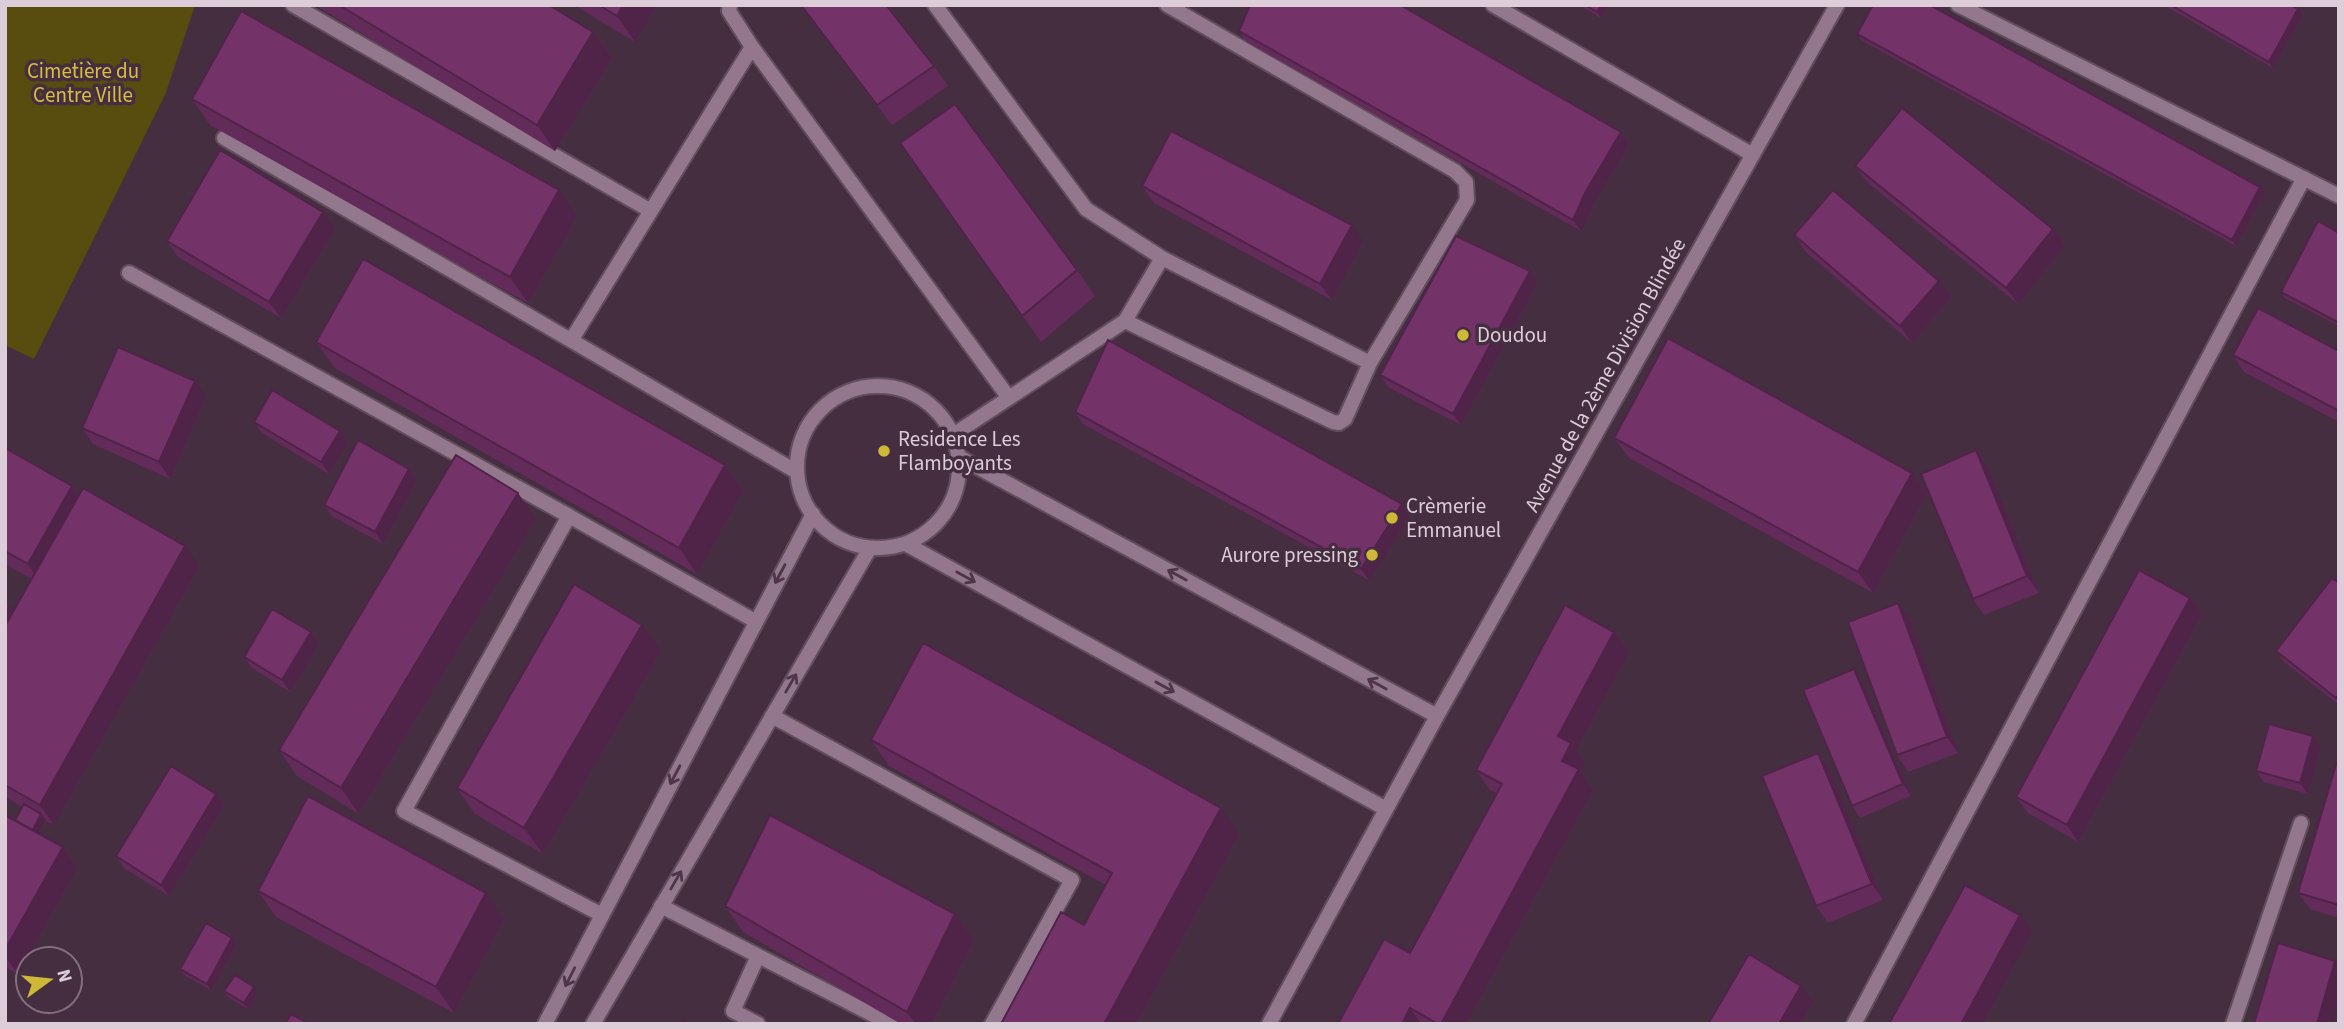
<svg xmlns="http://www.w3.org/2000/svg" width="2344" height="1029" font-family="'Source Sans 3',sans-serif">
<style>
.green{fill:#584c0e}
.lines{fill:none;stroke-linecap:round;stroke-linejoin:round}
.service-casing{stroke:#614d5c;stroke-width:18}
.minor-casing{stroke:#614d5c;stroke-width:18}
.service{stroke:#93778c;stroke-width:14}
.minor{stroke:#93778c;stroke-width:14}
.wall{fill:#632b59}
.shaded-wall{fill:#502349}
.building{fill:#733268;stroke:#502349;stroke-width:2}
.oneway{stroke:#4e3548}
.poi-dot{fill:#cfb837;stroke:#462e41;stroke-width:2.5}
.labels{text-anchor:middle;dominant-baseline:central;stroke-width:7;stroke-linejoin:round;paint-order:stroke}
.park-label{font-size:21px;fill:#d7bf3e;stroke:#462e41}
.poi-label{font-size:21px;fill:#dccdd8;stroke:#462e41;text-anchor:start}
.street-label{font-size:21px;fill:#dccdd8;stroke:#462e41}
</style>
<rect width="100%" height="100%" fill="#462e41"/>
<!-- green -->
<path class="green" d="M5,5H195L165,95L34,359L5,345Z"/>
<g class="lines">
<defs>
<path id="service" d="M293,5L651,211
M730,5L729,11L752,47L1009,398
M935,5L1086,209L1162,258
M224,138L797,472
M129,273L569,516
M1125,321L1333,422L1339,423L1345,419L1370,363L1467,200L1466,182L1455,171L1167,5
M572,339L752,47
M953,435L1125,321L1162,258L1370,363
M772,716L1072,880L992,1024
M661,906L891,1024
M602,915L404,811L569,516L755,621
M758,1024L733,1011L758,956"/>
<path id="minor" d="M1493,5L1753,155
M1958,5L2339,196
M797 467a81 81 0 1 1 162 0a81 81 0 1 1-162 0Z
M959,457L1437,716
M906,544L1386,809
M545,1024L813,514
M593,1024L870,548
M1269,1024L1437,716L1837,5
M1854,1024L2304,178
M2233,1024L2301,823"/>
</defs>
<!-- service casing -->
<use href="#service" class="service-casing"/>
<!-- minor casing -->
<use href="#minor" class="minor-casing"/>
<!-- service -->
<use href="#service" class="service"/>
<!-- minor -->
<use href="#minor" class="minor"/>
</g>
<!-- wall -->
<path class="wall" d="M315,5H549L593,32L612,58L555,151Z
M574,5H657L635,42Z
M800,5H886L934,66L948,86L892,125Z
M1579,5H1609L1601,18Z
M2167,5H2291L2298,9L2303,15L2273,68L2169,8Z
M1239,31L1621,132L1629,144L1593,205L1581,231L1247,42Z
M1857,34L2265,193L2236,246L1861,40Z
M192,99L577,216L528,303L210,125Z
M900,143L1077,270L1095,296L1041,342Z
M1855,166L2053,229L2065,245L2018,304L1867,182Z
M1142,186L1363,241L1332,300L1154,203Z
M335,229L281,318L178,257L167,241Z
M2339,233V326L2285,298L2281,292Z
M1794,235L1951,297L1912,343L1806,252Z
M1538,282L1461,425L1388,387L1380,375Z
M316,342L725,465L743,491L697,574L335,368Z
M2339,351V422L2244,372L2233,355Z
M206,397L170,479L93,444L82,428Z
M1075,412L1410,516L1369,580L1083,424Z
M254,422L340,431L348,442L329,474L262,433Z
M1614,438L1912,473L1927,493L1873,593L1629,458Z
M5,448L72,486L79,495L199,566L54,825L46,821L38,834L63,847L77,868L18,974L5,967V815L15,820L23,807L5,797V603L13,612L32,579L5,564Z
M1976,450L1988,467L2039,593L1984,615L1973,599Z
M409,469L417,480L383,544L332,516L324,505Z
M536,519L359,814L297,776L279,750Z
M2339,583V705L2284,662L2276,651Z
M2190,598L2202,614L2078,842L2028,813L2016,797Z
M1910,620L1958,753L1908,772L1897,755Z
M311,632L319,644L290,692L252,668L244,657Z
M1614,632L1629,652L1576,750L1585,764L1581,772L1593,790L1466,1024H1338L1410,953L1497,793L1490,790L1476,770Z
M661,651L543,854L475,814L457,788Z
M1854,669L1862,681L1911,796L1860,818L1852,806Z
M871,740L1239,834L1136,1024H1001L1084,925L1106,885L889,766Z
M2321,747L2308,794L2264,782L2256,771Z
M1818,753L1830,770L1883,900L1828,923L1816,906Z
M2339,754V918L2310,909L2298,893Z
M216,794L224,805L169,896L124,868L116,856Z
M258,891L486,893L504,919L454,1013L276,917Z
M725,906L955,914L974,940L932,1024H901L743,932Z
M232,938L237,944L211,990L184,975L180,969Z
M224,991L258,993L248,1009L228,997Z"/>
<!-- shaded-wall -->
<path class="shaded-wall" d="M623,5H657L635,42L617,16Z
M1601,5H1609L1601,18L1597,12Z
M2298,9L2303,15L2273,68L2269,62Z
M593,32L612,58L555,151L537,125Z
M1621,132L1629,144L1593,205L1581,231L1573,220L1585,193Z
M2260,187L2265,193L2236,246L2232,240Z
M559,190L577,216L528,303L510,277Z
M323,212L335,229L281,318L269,302Z
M1352,225L1363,241L1332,300L1320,284Z
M2053,229L2065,245L2018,304L2006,288Z
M1530,271L1538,282L1461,425L1453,414Z
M1939,281L1951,297L1912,343L1900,326Z
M195,381L206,397L170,479L159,462Z
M340,431L348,442L329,474L321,462Z
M1976,450L1988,467L2039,593L2027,576Z
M725,465L743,491L697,574L679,548Z
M409,469L417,480L383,544L375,532Z
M1912,473L1927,493L1873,593L1858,572Z
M72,486L86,506L42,585L28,564Z
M518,493L536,519L359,814L341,788Z
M1402,504L1410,516L1369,580L1361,569Z
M185,546L199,566L54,825L40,805Z
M2190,598L2202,614L2078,842L2067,825Z
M1898,603L1910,620L1958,753L1947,737Z
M9,605L20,621L5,642V611Z
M642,625L661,651L543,854L524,828Z
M311,632L319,644L290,692L282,680Z
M1614,632L1629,652L1576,750L1585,764L1581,772L1593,790L1466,1024H1441L1562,761L1558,736Z
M1854,669L1862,681L1911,796L1903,784Z
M2313,736L2321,747L2308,794L2300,783Z
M1818,753L1830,770L1883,900L1872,884Z
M216,794L224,805L169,896L161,885Z
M1221,808L1239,834L1136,1024H1104Z
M41,814L46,820L33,843L29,837Z
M63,847L77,868L18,974L5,956V950Z
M486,893L504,919L454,1013L436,987Z
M955,914L974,940L932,1024H915L907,1012Z
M2020,915L2032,932L1982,1024H1961Z
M232,938L237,944L211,990L207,984Z
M2335,961L2339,966V1004L2333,1024H2317Z
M1801,986L1813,1002L1800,1024H1779Z
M254,987L258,993L248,1009L244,1003Z
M1410,1008L1421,1024H1402Z"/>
<!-- building -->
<path class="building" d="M339,5H549L593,32L537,125Z
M599,5H623L617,16Z
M801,5H886L934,66L877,105Z
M1250,5H1400L1621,132L1585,193L1573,220L1239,31Z
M1585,5H1601L1597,12Z
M1873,5H1930L2260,187L2232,240L1857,34Z
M2171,5H2291L2298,9L2269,62Z
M241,11L559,190L510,277L192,99Z
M955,104L1077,270L1022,316L900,143Z
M1902,108L2053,229L2006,288L1855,166Z
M1171,131L1352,225L1320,284L1142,186Z
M220,150L323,212L269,302L167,241Z
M1833,190L1939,281L1900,326L1794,235Z
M2318,221L2339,233V323L2281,292Z
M1456,236L1530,271L1453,414L1380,375Z
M363,259L725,465L679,548L316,342Z
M2258,308L2339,351V411L2233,355Z
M1668,338L1912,473L1858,572L1614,438Z
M1108,340L1402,504L1361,569L1075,412Z
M118,347L195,381L159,462L82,428Z
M272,390L340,431L321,462L254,422Z
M358,440L409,469L375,532L324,505Z
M5,448L72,486L28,564L5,551Z
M1976,450L2027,576L1973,599L1921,474Z
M456,455L518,493L341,788L279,750Z
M83,488L185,546L40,805L5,785V626Z
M2139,570L2190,598L2067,825L2016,797Z
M2332,578L2339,583V694L2336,698L2276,651Z
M574,584L642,625L524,828L457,788Z
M1898,603L1947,737L1897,755L1848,622Z
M1565,605L1614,632L1558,736L1571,743L1562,761L1579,769L1441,1024H1438L1410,1008L1402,1024H1338L1384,939L1410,953L1502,784L1476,770Z
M272,609L311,632L282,680L244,657Z
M923,643L1221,808L1104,1024H1001L1061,912L1084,925L1112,873L871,740Z
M1854,669L1903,784L1852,806L1803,690Z
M2269,724L2313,736L2300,783L2256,771Z
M1818,753L1872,884L1816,906L1762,776Z
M2339,754V905L2298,893Z
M171,766L216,794L161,885L116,856Z
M308,796L486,893L436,987L258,891Z
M24,804L41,814L33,830L15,820Z
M5,815L63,847L5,950Z
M770,815L955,914L907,1012L725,906Z
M1965,885L2020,915L1961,1024H1889Z
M206,923L232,938L207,984L180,969Z
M2278,943L2335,961L2317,1024H2254Z
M1749,954L1801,986L1779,1024H1708Z
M235,975L254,987L244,1003L224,991Z
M291,1014L310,1024H285Z
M684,1020L691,1024H682Z"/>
<!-- one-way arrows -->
<defs><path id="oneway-shaft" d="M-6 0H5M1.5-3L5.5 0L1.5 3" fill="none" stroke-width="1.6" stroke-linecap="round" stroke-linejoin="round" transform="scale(1.75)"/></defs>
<g class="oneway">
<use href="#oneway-shaft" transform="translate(780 574) rotate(118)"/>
<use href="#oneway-shaft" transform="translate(1177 575) rotate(-151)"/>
<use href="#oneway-shaft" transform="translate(966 577) rotate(29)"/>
<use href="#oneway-shaft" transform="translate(791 683) rotate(-60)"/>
<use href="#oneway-shaft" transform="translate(1377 684) rotate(-151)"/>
<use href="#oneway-shaft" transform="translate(1165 687) rotate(29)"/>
<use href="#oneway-shaft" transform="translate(675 775) rotate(118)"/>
<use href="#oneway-shaft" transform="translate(676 880) rotate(-60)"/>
<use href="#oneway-shaft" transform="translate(570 977) rotate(117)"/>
</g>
<!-- markers -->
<g class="poi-dot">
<circle cx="1463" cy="335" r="7"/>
<circle cx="884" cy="451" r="7"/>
<circle cx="1392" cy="518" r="7"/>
<circle cx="1372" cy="555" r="7"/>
</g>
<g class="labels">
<!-- park labels -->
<g class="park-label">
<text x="83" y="71">Cimetière du<tspan x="83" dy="24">Centre Ville</tspan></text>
</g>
<!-- poi labels -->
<g class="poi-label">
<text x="1477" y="335">Doudou</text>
<text x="898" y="439">Residence Les<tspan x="898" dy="24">Flamboyants</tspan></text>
<text x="1406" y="506">Crèmerie<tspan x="1406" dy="24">Emmanuel</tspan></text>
<text x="1358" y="555" text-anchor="end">Aurore pressing</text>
</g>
<!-- street labels -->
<g class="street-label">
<text transform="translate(1605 375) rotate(-61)">Avenue de la 2ème Division Blindée</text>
</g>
</g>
<!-- border -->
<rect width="2344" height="1029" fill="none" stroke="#dccdd8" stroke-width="14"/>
<!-- north arrow -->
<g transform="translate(49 980) rotate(75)"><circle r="33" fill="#462e41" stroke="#826e7d" stroke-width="2"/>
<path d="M0-5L12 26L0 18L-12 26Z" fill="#cfb837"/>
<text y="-10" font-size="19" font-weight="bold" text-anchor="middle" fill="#dccdd8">N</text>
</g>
</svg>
